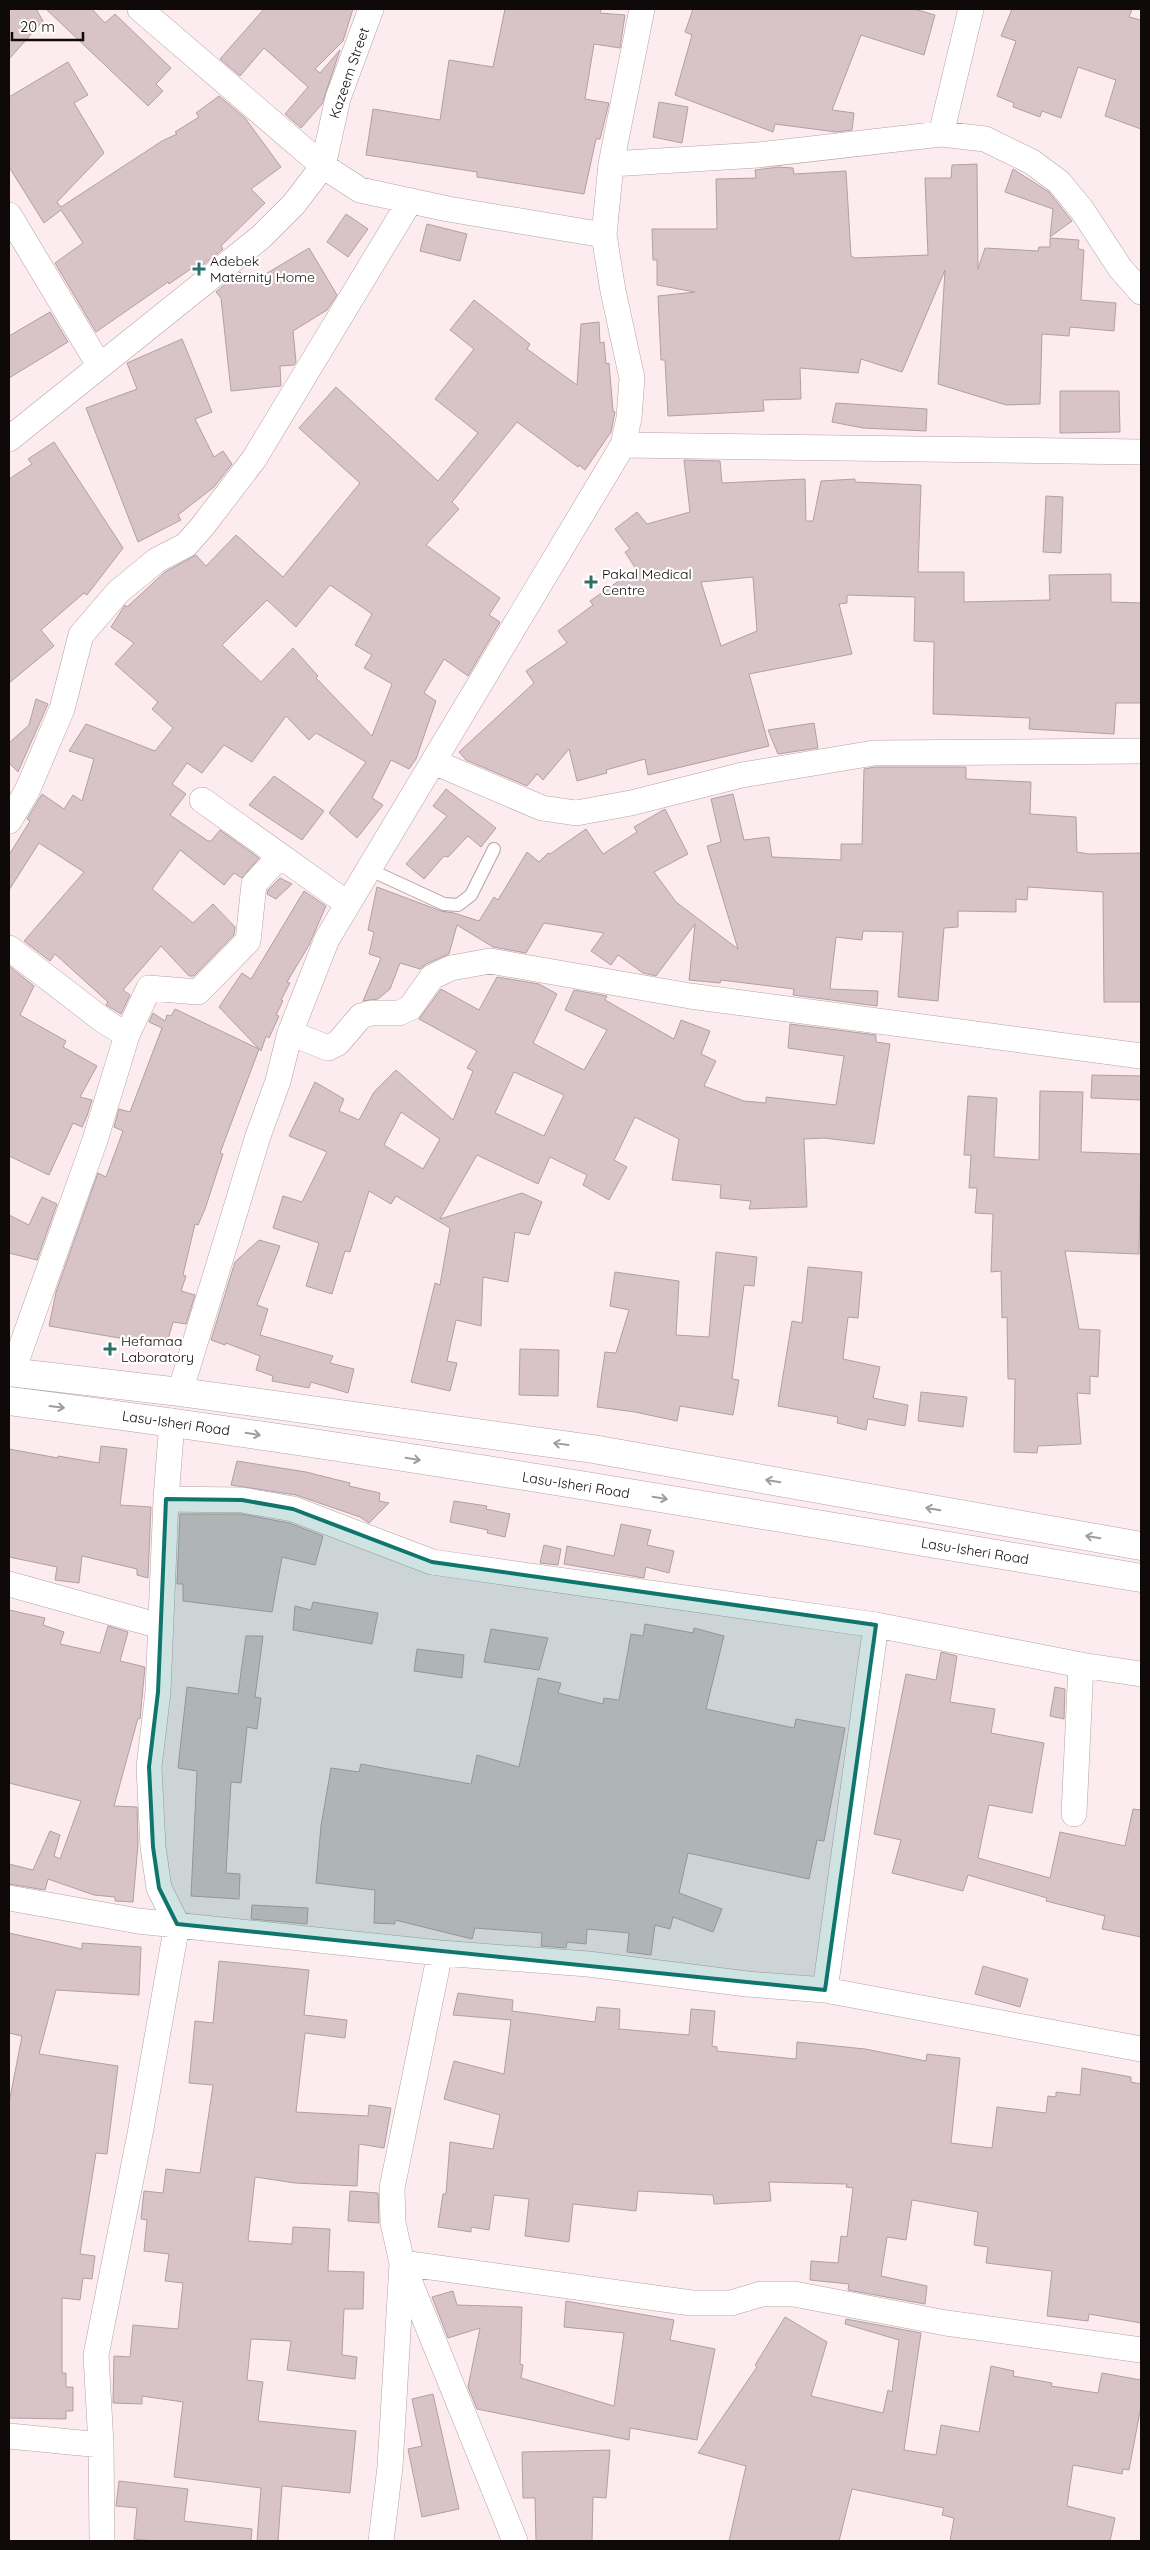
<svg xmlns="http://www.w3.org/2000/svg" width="1150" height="2550" font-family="Quicksand,sans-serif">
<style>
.building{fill:#d8c4c7;stroke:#b29fa3;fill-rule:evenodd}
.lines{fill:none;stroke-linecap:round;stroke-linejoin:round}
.service-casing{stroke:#b5a1a5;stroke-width:14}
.minor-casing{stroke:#b5a1a5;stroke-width:26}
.primary-casing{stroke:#b5a1a5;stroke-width:29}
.service{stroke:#fff;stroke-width:12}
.minor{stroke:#fff;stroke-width:25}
.primary{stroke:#fff;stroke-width:28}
.oneway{stroke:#9f9d9d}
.marked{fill:#0f766e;fill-opacity:0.2;stroke:#0f766e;stroke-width:4;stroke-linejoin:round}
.poi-dot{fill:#297169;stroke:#fff;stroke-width:2}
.labels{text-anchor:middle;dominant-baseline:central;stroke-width:4.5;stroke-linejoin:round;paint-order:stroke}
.street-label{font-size:14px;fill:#0f090a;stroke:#fff}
.poi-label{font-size:14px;fill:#0f090a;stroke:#fff;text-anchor:start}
</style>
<rect width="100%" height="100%" fill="#fdecef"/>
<!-- building -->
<path class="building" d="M9,9H36L43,21L9,59Z
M46,9H92L105,23L115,14L171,68L156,84L163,91L148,106Z
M264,9H353L343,41L315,69L320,73L340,50L322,104L301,128L285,114L308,87L264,48L240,76L220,59Z
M505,9H601L600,13L625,15L620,48L594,44L585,99L609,103L600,139H596L584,194L477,177V172L366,155L373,109L440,120L449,60L493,67Z
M693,9H914L935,15L924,55L861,35L832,110L854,113L852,130L836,132L775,124L773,132L675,95L692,35L685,32Z
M1012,9H1132L1129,17L1141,20V129L1105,116L1116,80L1078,67L1061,118L1042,111L1040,117L1013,107L1014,103L997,96L1016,41L1001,36Z
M68,62L88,95L74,103L104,153L57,202L61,207L162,141L177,134L175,132L199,117L196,113L219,96L245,118L281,167L251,189L265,203L221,246L223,249L198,269L195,266L169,284L168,282L96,332L55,263L83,243L61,210L44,223L9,167V97Z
M659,102L688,107L682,143L653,137Z
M977,164L978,269L985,248L1038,251L1039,247H1050V238L1079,240L1078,249L1084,250L1081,300L1116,303L1114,331L1070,327L1069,336L1042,334L1040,404L1006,405L938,384L945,270L902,372L861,359L858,373L800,368L801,399L763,400L764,411L668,416L665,360H661L658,296L695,292L657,285V260H653L652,229H717L716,179L756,178L755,170L779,167L793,168L794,174L846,171L851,256L855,258L928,255L925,178H951L952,165Z
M1013,169L1049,192L1072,221L1050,237L1053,209L1005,192Z
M346,214L368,229L348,257L327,242Z
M427,224L467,234L460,261L420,251Z
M309,248L337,295L327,310L293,331L296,362L294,365L280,366L281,386L231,391L221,298L216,292L240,272L249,284Z
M474,300L530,344L527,349L577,385L581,324L599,322L600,343L604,342L606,364L609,363L613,411L615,412L611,432L585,470L579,465L578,467L517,422L452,502L459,509L426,545L500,598L489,615L500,622L468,676L444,659L424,693L436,701L416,759L409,769L391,760L372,798L383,805L357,838L329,813L366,762L316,733L309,740L286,716L252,762L224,745L202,773L187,763L172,784L186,794L170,815L208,841H211L220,830L259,858L242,878L234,873L224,885L180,850L152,889L193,923L213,904L235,927L234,935L194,976H189L161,946L123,990L130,995L121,1014L106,1005L108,1002L55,954L50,961L24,941L84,872L39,843L9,890V855L30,821L27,819L42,794L64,809L73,795L82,801L94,759L69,751L86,724L155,751L173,728L152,709L158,702L115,664L134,643L111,627L125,605L127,607L165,572L196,555L206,566L236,535L283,577L360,483L299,428L336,387L438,481L478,433L435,399L474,349L450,330ZM330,585L372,614L355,645L372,655L364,668L392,684L372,736L316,678L318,676L293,648L261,682L222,645L267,600L296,627Z
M50,312L68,342L9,378V336Z
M182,339L212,412L195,419L214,457L223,451L232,464L214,487L178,515L181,520L138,542L86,408L137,389L127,363Z
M1060,391H1119L1120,432L1060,433Z
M836,403L927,409L926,431L863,428L832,422Z
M54,442L123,548L87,595L84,593L41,630L54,646L9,683V479L32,464L28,459Z
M684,460L720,461L722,483L805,479L806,521H813L821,481L855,479V482L921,485L918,572H964V602L1050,600L1049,575L1111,574V602L1141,603V703H1116L1114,734L1029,729L1030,718L933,714L934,642L914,641L915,597L847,595V603L839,604L852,654L749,674L769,746L648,775L645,759L606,770L607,773L577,781L569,749L543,780L537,774L527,786L466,760L459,752L534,683L526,671L567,643L558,631L593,605L590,601L636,569L625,552L630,549L615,529L637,512L647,524L690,512ZM753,577L757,631L721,646L701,582Z
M1046,496L1063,497L1061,553L1043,552Z
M36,699L48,704L18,772L9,763V743L29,725Z
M814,723L818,748L778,754L768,730Z
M875,767H966V779L1031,782L1030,814L1076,817L1077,852L1089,854L1141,853V1002H1104L1103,892L1028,887L1027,900L1016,899V912L958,911V927L944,928L938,1001L898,997L903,932L863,931L862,940L836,937L830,989L878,991L877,1006L793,995L794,989L721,980L720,983L689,980L695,924L656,976L643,973L618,955L611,965L591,951L604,933L544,923L526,953L493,947L457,925L449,954L426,964L420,969L400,963L390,989L378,999L363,1001L381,958L369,954L374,932L368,930L377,887L441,911L454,913L479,921L494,897L498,900L527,852L539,862L548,853L550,854L586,829L603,854L637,832L634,827L665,809L688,854L654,872L676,902L738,949L707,846L721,842L711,799L733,794L744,840L769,837L772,857L841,860V844H862L864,769Z
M274,776L324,811L302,840L249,805Z
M446,789L496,828L481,847L468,836L448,857L444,856L424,879L406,864L447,816L433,806Z
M280,878L292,884L276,899L267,894L268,890Z
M304,891L326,906L309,945L287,982L290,983L281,1000L283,1001L276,1015L279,1016L269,1038L266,1036L261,1051L259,1049L220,1153L223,1154L205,1209L198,1225L195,1224L183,1275L186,1276L181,1291L195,1295L186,1324L173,1322L166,1346L49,1326L56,1292L98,1173L106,1177L123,1131L114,1127L119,1109L130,1112L162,1028L149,1022L153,1013L165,1021L167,1015L171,1016L175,1009L259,1049L219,1007L242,973L251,979Z
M9,966L34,986L20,1015L66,1041L63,1047L97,1066L80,1097L92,1100L87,1116L82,1127L73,1123L49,1175L9,1156Z
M497,977L539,984L557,994L533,1043L584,1070L607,1030L565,1010L574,990L607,996L605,1000L674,1039L681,1020L710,1031L701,1054L716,1061L704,1086L744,1101L766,1103V1097L836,1105L844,1056L788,1048L790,1024L876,1035V1042L890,1044L874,1144L824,1138L804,1139L807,1207L749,1209L751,1201L720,1198L721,1185L672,1180L679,1139L635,1117L614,1160L627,1167L609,1200L583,1185L587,1175L550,1157L538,1184L477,1155L440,1219L522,1193L542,1202L529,1235L515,1232L508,1282L483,1277L481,1326L456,1320L447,1361L457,1363L450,1391L411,1382L435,1283L440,1285L450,1228L396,1196L391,1204L369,1191L350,1252L345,1251L332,1294L306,1286L319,1243L273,1228L283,1196L302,1202L327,1152L289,1136L315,1082L344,1099L339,1111L359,1120L374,1092L396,1070L453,1120L473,1071L467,1068L477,1051L419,1019L441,989L479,1010ZM514,1072L564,1095L544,1136L495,1113ZM401,1112L440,1139L423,1169L384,1145Z
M1092,1075L1141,1076V1100L1091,1098Z
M1040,1091L1083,1092L1081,1152L1141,1154L1139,1254L1065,1251L1079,1329L1100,1330L1098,1377L1090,1376V1394L1077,1393L1081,1444L1038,1446L1037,1453L1014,1452L1015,1379H1008L1007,1317L1002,1318L1001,1271L991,1272L993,1214L975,1213L977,1188H969L971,1155H964L968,1096L997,1098L994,1157L1039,1160Z
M42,1197L57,1204L37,1260L9,1253V1215L29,1225Z
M259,1240L280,1246L257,1305L268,1309L260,1335L333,1356L330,1363L354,1369L348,1393L311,1382L309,1388L272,1381L273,1376L256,1370L260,1356L226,1343L225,1345L211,1340L235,1262Z
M716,1252L757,1257L754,1286L744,1285L732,1379L739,1380L733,1415L680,1406L677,1421L635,1412L597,1407L605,1352L616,1353L629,1310L610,1306L615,1272L679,1281L676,1335L709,1337Z
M808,1267L862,1272L858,1318L848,1317L843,1359L880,1367L873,1398L908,1405L905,1426L868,1419L866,1430L837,1423L838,1417L778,1406L792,1321L802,1323Z
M520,1349L559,1350L558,1396L519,1395Z
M921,1392L967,1397L963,1427L918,1421Z
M101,1446L127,1449L120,1505L151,1507L148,1578L137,1575V1569L82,1556L79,1583L55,1580L57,1567L9,1557V1449L58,1458V1456L99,1463Z
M237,1461L306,1472L350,1483L349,1486L380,1493L379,1501L389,1503L369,1523L360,1517L296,1495L231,1485Z
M454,1501L487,1506L486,1509L510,1514L505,1537L487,1533L488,1530L450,1522Z
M180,1514H241L289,1523L323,1536L315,1565L282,1557L272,1612L183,1601V1584H177Z
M621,1524L651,1530L647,1545L674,1551L669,1573L646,1567L644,1578L564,1564L567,1546L614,1556Z
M544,1545L561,1549L558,1565L540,1563Z
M313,1602L378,1613L372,1644L293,1630L295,1606L311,1610Z
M9,1610L45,1618L43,1625L64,1632L60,1644L100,1653L108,1626L128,1632L120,1661L145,1667L140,1719L138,1718L114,1806L137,1807L138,1844L133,1902L115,1901V1897L94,1895L48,1879L45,1890L9,1884V1864L33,1870L50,1831L60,1835L54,1856L60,1859L81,1801L9,1783Z
M645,1624L693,1633L694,1628L724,1636L706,1709L794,1728L796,1719L845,1728L824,1841L817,1840L809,1879L688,1853L679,1893L722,1909L713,1932L673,1917L670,1929L655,1925L651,1955L627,1952L629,1933L587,1929L586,1944L567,1942L566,1948L541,1946L542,1933L475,1928L472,1939L395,1920V1924L374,1923L375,1890L316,1883L321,1826L331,1768L359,1772L361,1764L471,1784L477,1755L519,1767L538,1678L561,1683L558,1693L603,1704L604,1698L619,1700L631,1634L643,1636Z
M491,1629L548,1638L539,1670L484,1662Z
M246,1636H263L255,1697L261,1698L257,1729L247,1727L241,1783L231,1782L226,1873L240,1874L239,1899L191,1896L197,1771L178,1768L187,1687L238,1694Z
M417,1649L464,1655L462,1678L414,1671Z
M941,1652L957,1656L950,1702L995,1709L991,1733L1044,1743L1032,1813L989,1805L978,1858L1050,1878L1060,1832L1125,1846L1133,1809L1141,1810V1937L1102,1929L1105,1916L1046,1901L1047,1898L968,1875L963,1891L892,1873L901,1840L874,1834L906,1674L936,1680Z
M1055,1687L1065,1689L1064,1719L1050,1716Z
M252,1905L308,1908L307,1924L251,1919Z
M9,1933L82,1949V1943L141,1947L139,1995L56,1990L39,2054L118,2066L107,2154L96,2153L80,2254L95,2256L92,2279L83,2278L80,2300L62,2298V2373H66V2387H73V2411H66V2419L9,2418V2103L22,2036L9,2033Z
M219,1961L309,1970L304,2015L347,2020L345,2038L305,2033L296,2112L368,2116L369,2105L391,2108L384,2148L359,2144L357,2186L295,2183L255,2177L248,2241L292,2244L293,2227L330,2229L328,2271L364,2272L363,2309H344L342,2355L357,2357L355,2379L287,2370L291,2341L251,2339L247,2380L263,2382L258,2421L356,2431L350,2493L282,2486L278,2541H257L261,2488L174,2477L183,2402L142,2396V2404L113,2403L114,2356L130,2357L133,2325L178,2329L183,2283L165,2281L169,2254L144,2251L147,2220L141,2219L144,2191L163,2193L166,2169L200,2173L213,2085L189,2083L195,2021L213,2023Z
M983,1966L1028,1979L1020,2007L975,1994Z
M458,1993L513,2000L512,2011L595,2022L597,2007L620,2009L619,2029L689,2035L691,2009L715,2011L712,2046L717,2047V2051L796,2059L797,2042L865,2049L926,2061L927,2054L960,2058L951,2143L992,2148L997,2107L1046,2113L1048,2096L1056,2097V2092L1080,2095L1082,2068L1131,2077V2082L1141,2084V2323L1089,2314L1088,2321L1047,2316L1052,2271L986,2263L988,2247L974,2245L978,2212L912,2200L906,2240L887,2237L881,2276L927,2286L925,2304L848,2290L849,2284L810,2280L811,2261L838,2263L841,2236L847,2237L853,2188L846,2187L847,2184L769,2182L771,2201L714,2204L713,2195L638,2191L636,2211L573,2204L569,2242L525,2236L529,2199L494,2195L489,2230L471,2227V2232L438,2227L443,2194H446L450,2142L493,2149L500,2115L444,2099L454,2061L504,2074L511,2020L453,2015Z
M350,2191L378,2193L379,2223L348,2221Z
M453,2291L457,2305L522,2307L520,2364L523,2365L521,2378L614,2406L624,2333L564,2327L566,2301L674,2320L670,2340L715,2349L697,2440L630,2428L629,2440L477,2409L468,2387L480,2328L448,2338L432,2297Z
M785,2317L827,2342L811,2396L883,2413L888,2390L892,2392L899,2340L845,2324L846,2319L921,2333L904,2450L936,2455L941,2425L979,2432L991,2366L1014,2371L1013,2376L1052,2383L1051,2386L1098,2393L1102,2373L1141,2380V2406L1129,2470L1123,2469L1122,2474L1073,2465L1067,2506L1115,2518L1110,2541H950L954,2518L942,2515L944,2508L852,2489L839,2541H729L746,2466L698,2453L757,2367L755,2365Z
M433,2394L459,2509L422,2517L408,2449L422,2446L412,2399Z
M610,2450L606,2498L593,2497L592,2541H536L535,2498H523L522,2452Z
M119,2481L188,2489L184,2521L252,2529L251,2541H153L134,2539L137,2508L116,2506Z"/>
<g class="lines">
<defs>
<path id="service" d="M368,869L444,904L458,905L471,895L494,849"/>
<path id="minor" d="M140,9L323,166L360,190L448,209L604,235
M941,134L985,139L1032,162L1059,182L1082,210L1120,268L1141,292
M611,164L758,155L941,134L971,9
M9,215L99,365
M9,439L261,237L294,204L323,166L338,98L371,9
M623,445L1141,452
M434,762L542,808L576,813L631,803L742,775L874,753L1141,751
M202,800L348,904
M9,821L27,791L62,709L81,635L118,592L157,560L186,545L202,527L254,459L410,201
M9,948L104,1021L127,1035
M290,1033L328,1048L338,1043L361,1016L371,1013H399L410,1008L432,977L451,968L490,961L690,996L1141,1056
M12,1373L95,1140L127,1035L149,988L198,992L248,941L254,884L280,856
M180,1392L258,1136L278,1081L290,1033L327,939L623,445L629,418L632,378L613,291L604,235L611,164L642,9
M166,1499L242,1500L293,1509L432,1562L876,1625L1081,1665L1141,1674
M9,1584L160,1626
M1074,1814L1081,1665
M9,1898L138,1921L440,1953L588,1964L747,1984L825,1990L1141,2049
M440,1953L392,2188L393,2223L402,2263L515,2541
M825,1990L876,1625
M9,2436L101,2445
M102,2541L101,2445L96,2355L140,2134L177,1924L159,1888L153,1847L149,1767L158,1692L166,1499L172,1421
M381,2541L390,2467L402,2263L692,2303H731L761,2294H794L946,2323L1141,2350"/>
<path id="primary" d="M9,1372L180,1392L593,1449L1141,1546
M9,1401C388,1449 764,1516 1141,1578"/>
</defs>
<!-- service casing -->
<use href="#service" class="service-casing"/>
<!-- minor casing -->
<use href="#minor" class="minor-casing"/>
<!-- primary casing -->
<use href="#primary" class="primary-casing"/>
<!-- service -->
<use href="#service" class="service"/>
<!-- minor -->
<use href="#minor" class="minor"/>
<!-- primary -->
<use href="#primary" class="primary"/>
</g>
<!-- one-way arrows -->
<defs><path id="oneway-shaft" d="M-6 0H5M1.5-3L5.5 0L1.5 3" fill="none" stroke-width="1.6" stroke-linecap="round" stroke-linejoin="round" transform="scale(1.25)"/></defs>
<g class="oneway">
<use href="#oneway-shaft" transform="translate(57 1407) rotate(7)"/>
<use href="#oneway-shaft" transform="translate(253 1434) rotate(9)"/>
<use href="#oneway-shaft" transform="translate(561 1444) rotate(-172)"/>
<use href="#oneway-shaft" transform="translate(413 1459) rotate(9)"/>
<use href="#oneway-shaft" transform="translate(773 1481) rotate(-170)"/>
<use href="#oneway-shaft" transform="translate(660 1498) rotate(9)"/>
<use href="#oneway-shaft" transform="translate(933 1509) rotate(-170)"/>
<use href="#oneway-shaft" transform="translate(1093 1537) rotate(-170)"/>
</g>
<!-- marked area -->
<path class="marked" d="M166,1499L242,1500L293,1509L432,1562L876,1625L825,1990L177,1924L159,1888L153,1847L149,1767L158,1692Z"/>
<!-- markers -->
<g class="poi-dot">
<path d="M196.5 261.5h5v5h5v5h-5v5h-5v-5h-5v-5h5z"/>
<path d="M588.5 574.5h5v5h5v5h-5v5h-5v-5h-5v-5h5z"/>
<path d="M107.5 1341.5h5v5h5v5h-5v5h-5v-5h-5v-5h5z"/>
</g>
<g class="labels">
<!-- street labels -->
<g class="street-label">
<text transform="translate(349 73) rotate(-71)">Kazeem Street</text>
<text transform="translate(176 1423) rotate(8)">Lasu-Isheri Road</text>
<text transform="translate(576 1485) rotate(9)">Lasu-Isheri Road</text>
<text transform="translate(975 1551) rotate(9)">Lasu-Isheri Road</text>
</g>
<!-- poi labels -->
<g class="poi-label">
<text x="210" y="261">Adebek<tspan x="210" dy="16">Maternity Home</tspan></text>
<text x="602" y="574">Pakal Medical<tspan x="602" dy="16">Centre</tspan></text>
<text x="121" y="1341">Hefamaa<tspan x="121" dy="16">Laboratory</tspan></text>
</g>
</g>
<!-- border -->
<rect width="1150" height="2550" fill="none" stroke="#0f090a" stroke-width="20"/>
<!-- scale -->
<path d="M12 32v8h71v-8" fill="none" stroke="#0f090a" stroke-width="2.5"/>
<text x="20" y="32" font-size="15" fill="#0f090a" stroke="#ffffff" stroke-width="4" paint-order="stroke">20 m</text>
</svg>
